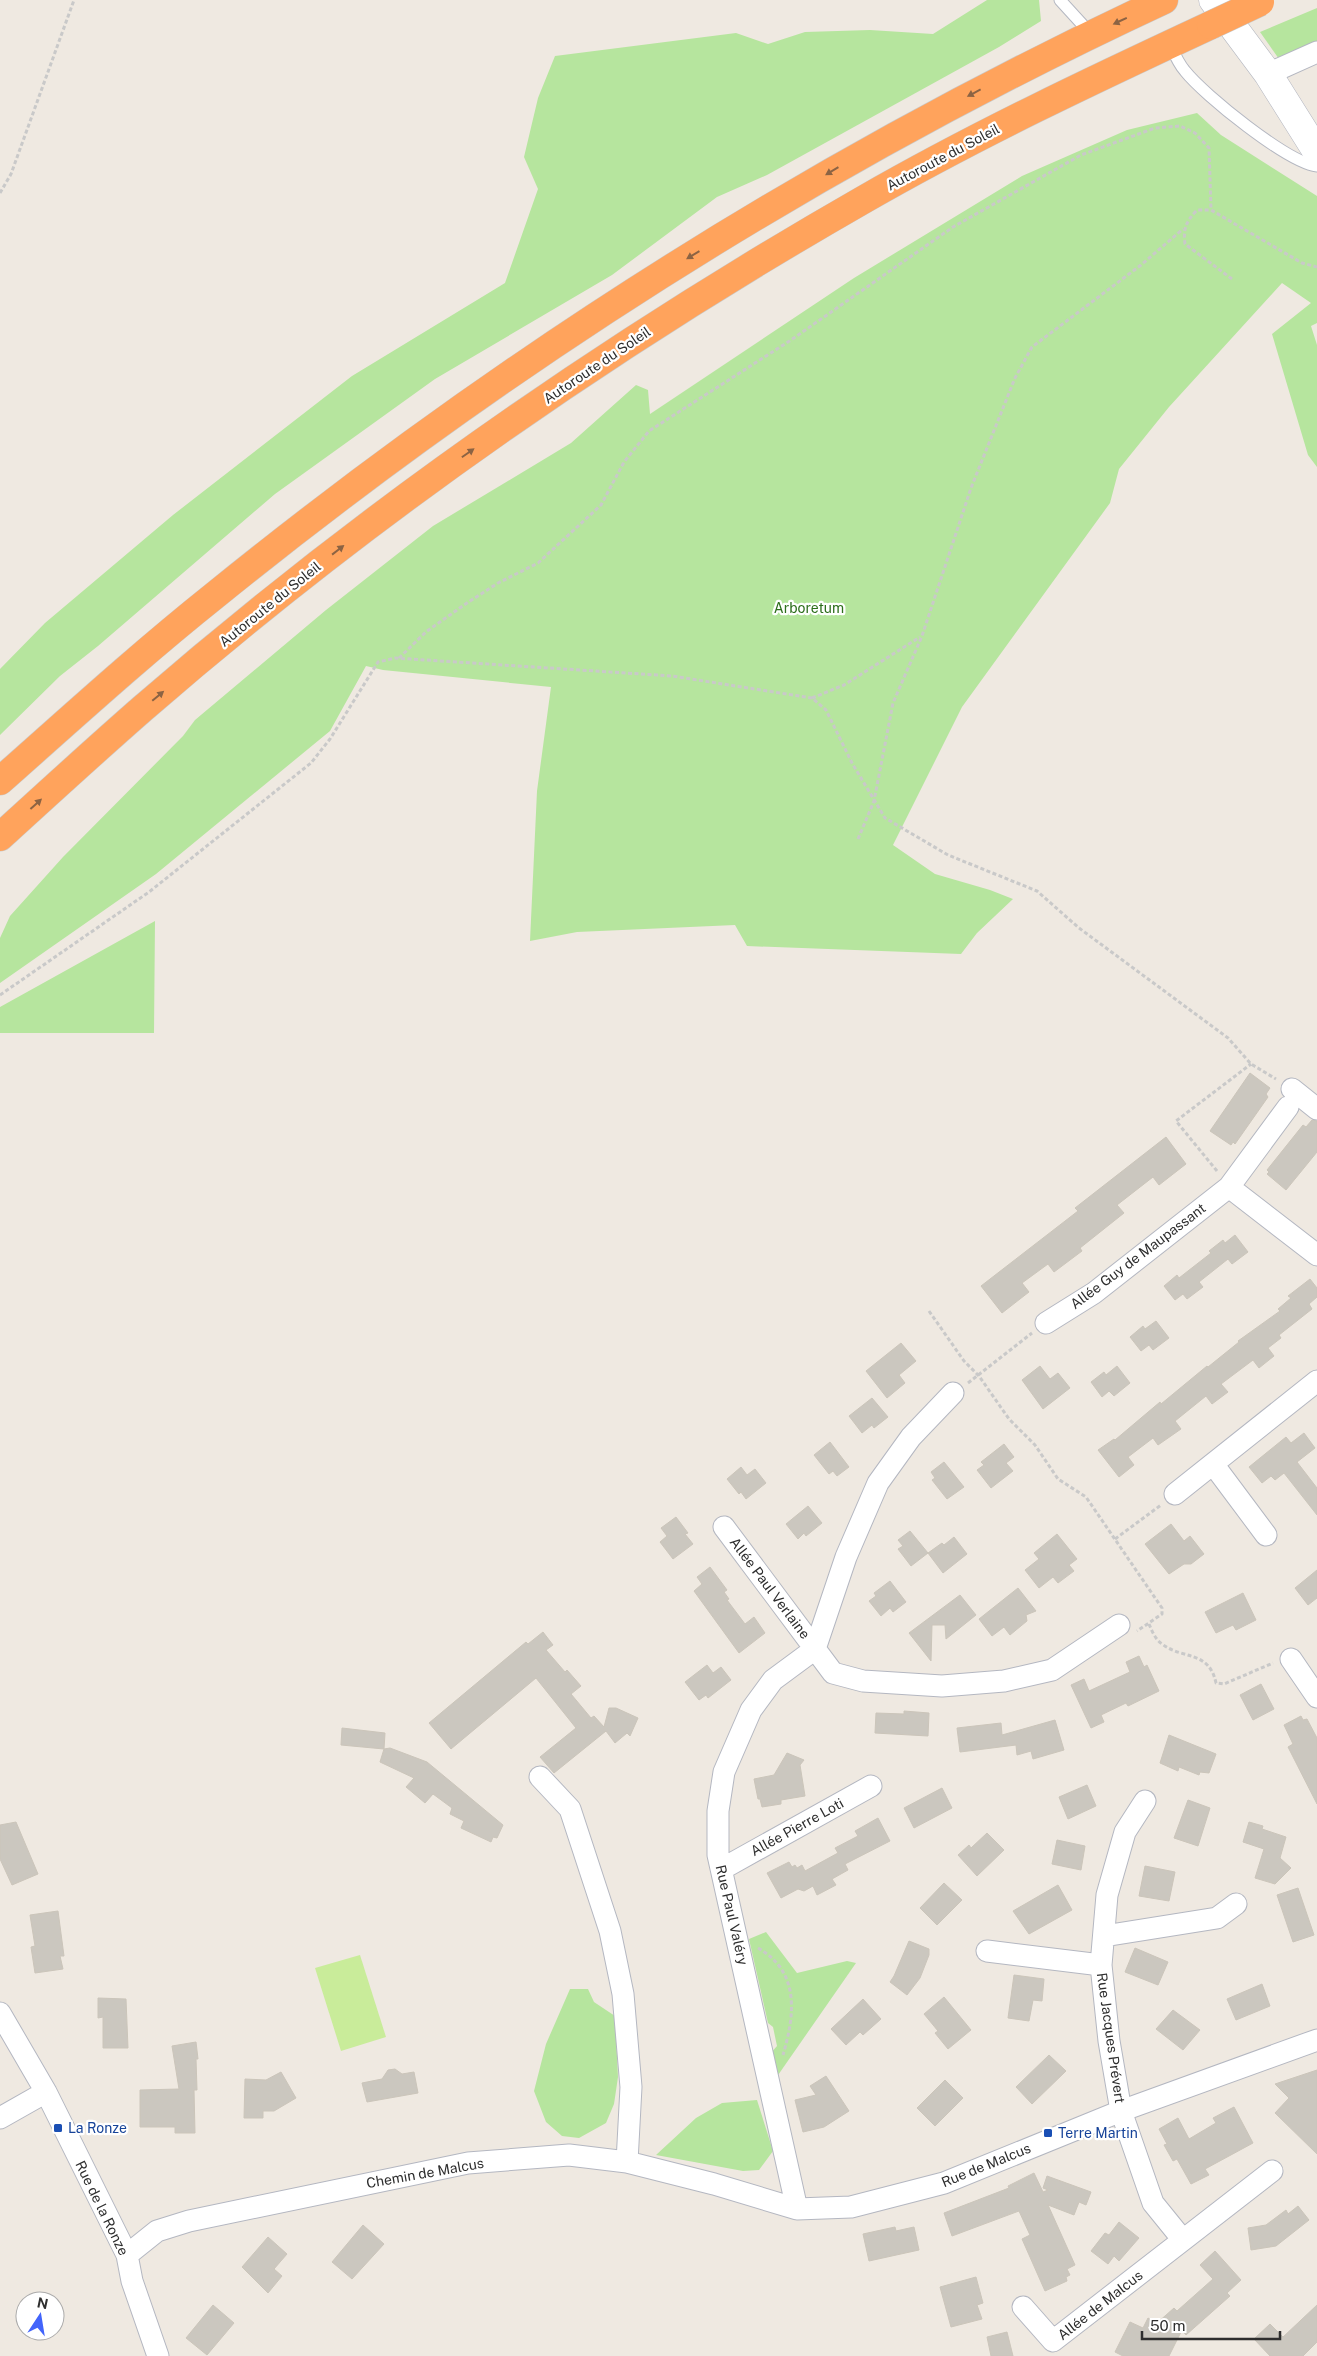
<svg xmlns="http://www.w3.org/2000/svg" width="1317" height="2356" font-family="'Public Sans',sans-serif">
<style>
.green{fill:#b6e59e}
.pitch{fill:#c9ec9a}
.building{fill:#cbc7bf;stroke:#cbc5ba}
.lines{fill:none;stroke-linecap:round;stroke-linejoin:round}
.lane-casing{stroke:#b4b7c1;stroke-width:13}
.street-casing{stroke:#b4b7c1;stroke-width:23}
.secondary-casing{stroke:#b4b7c1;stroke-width:29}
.highway-casing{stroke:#c9c9c9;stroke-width:29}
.path{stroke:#c9c9c9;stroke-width:3;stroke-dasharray:4 2.5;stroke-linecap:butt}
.lane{stroke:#fff;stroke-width:11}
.street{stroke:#fff;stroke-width:21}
.secondary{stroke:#fff;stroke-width:28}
.highway{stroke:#ffa35c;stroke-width:28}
.highway-bridge-casing{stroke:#c9c9c9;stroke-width:29;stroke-linecap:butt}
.highway-bridge{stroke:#ffa35c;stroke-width:28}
.oneway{fill:#8c6343}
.transit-dot{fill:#1a4fb4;stroke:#fff;stroke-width:2}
.labels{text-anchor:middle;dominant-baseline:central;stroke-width:4.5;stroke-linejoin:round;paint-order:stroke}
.street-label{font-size:14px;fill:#2e2e2e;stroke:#fff}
.park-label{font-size:14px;fill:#2c6e1b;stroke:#fff}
.transit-label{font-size:14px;fill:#164399;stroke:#fff;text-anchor:start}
</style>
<rect width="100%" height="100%" fill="#efe9e1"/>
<!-- green -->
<path class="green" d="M987,0H1039L1041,21L999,47L767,175L717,197L612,275L435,379L275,494L98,646L60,676L0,735V669L45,623L173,515L352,376L505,283L538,189L524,157L538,98L555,56L736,33L768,44L805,32L870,30L933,34Z
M1317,8V41L1279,59L1260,32Z
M1197,113L1221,135L1317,196V323L1311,326L1317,345V467L1308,455L1272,334L1311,303L1282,283L1169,407L1119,469L1110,503L962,707L893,845L935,874L990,890L1013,899L977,933L961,954L747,946L735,925L577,932L530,941L537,791L551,687L383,670L366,666L330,731L156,874L0,983V938L10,916L63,857L183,736L195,720L326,610L433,526L571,443L636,385L648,390L650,414L854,278L1022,176L1127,130Z
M155,921L154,1033H0V1007Z
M766,1932L797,1973L847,1961L856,1963L776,2078L770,2054L777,2046L773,2027L768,2023L749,1939Z
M570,1989H588L594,2002L615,2016L618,2077L614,2104L606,2123L579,2138L562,2136L546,2122L534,2091L546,2044Z
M757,2100L773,2151L759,2170L743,2171L656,2155L696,2118L722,2103Z"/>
<!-- pitch -->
<path class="pitch" d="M360,1955L386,2037L341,2051L315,1968Z"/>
<!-- building -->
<path class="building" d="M1250,1073L1270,1088L1266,1094L1268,1097L1235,1144L1233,1142L1231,1145L1210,1131Z
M1312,1120L1317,1121V1152L1286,1190L1267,1174L1269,1172L1267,1170L1303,1125L1306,1127Z
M1166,1137L1186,1164L1159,1185L1153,1177L1117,1205L1124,1213L1080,1248L1082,1251L1054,1272L1048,1264L1022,1283L1029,1292L1002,1313L981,1286L1078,1211L1075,1208Z
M1235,1235L1248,1252L1232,1264L1228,1259L1199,1282L1203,1287L1187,1299L1183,1294L1175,1300L1164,1286L1177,1275L1179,1278L1211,1253L1209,1251L1223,1240L1225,1243Z
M1310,1279L1317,1288V1297L1309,1304L1312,1309L1279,1335L1281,1338L1268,1348L1274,1356L1259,1368L1253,1360L1221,1384L1228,1392L1212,1404L1206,1396L1175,1421L1181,1429L1158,1445L1153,1438L1128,1457L1134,1465L1119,1477L1098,1450L1114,1439L1115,1440L1160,1402L1161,1404L1207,1366L1208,1367L1239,1342L1238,1341L1280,1311L1278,1309L1291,1298L1288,1296Z
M1156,1321L1169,1338L1153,1350L1149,1345L1141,1351L1130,1337L1143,1326L1145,1329Z
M901,1343L916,1361L899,1375L905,1383L887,1398L866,1371Z
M1040,1366L1050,1379L1058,1373L1070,1388L1043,1409L1022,1380Z
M1117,1366L1130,1383L1114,1396L1109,1391L1102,1397L1091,1382L1104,1372L1106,1375Z
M872,1398L888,1417L874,1428L872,1425L862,1433L849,1416Z
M1304,1433L1315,1448L1297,1462L1317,1488V1515L1284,1473L1275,1480L1271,1476L1262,1483L1249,1467L1286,1437L1291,1443Z
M830,1442L849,1467L837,1476L833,1471L829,1474L814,1455Z
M1004,1444L1014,1457L1006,1463L1013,1471L991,1488L977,1470L984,1465L981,1462Z
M944,1462L964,1487L947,1499L932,1480L935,1478L931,1472Z
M741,1467L747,1475L755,1469L766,1483L746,1499L741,1492L739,1494L727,1479Z
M808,1506L822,1523L806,1536L804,1533L798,1539L786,1524Z
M676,1517L688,1533L685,1534L693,1544L673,1559L660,1542L667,1536L661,1528Z
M1171,1524L1184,1541L1190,1536L1204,1554L1191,1564H1184L1169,1574L1145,1544Z
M910,1531L928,1553L942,1543L944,1545L954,1537L967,1554L943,1573L928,1553L911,1566L898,1549L903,1546L898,1540Z
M1057,1534L1077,1559L1069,1565L1074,1571L1058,1583L1053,1577L1039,1588L1025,1570L1039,1559L1034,1553Z
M710,1567L727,1590L724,1592L729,1599L727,1600L745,1624L754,1617L765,1633L739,1653L694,1591L702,1584L697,1577Z
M1317,1570V1598L1308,1605L1295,1588Z
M890,1581L906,1602L893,1612L890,1608L881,1616L869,1601L876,1596L874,1593Z
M1018,1588L1036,1611L1026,1615L1027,1621L1010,1635L1004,1627L992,1636L979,1619Z
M1243,1593L1256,1620L1236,1630L1233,1625L1216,1633L1205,1612Z
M960,1595L976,1615L946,1639L945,1625H932L931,1661L909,1633Z
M543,1632L553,1645L546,1650L565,1672L567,1670L581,1686L571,1694L591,1718L594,1716L604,1727L609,1708H616L638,1718L630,1736L627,1733L615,1743L606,1731L554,1773L540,1757L576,1728L536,1678L451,1749L429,1723L526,1642L528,1644Z
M1139,1656L1144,1667L1147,1665L1159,1691L1128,1706L1126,1703L1101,1715L1104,1722L1091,1728L1071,1685L1084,1679L1089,1691L1130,1672L1126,1662Z
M707,1665L713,1673L721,1667L731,1680L708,1698L706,1695L699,1700L685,1682Z
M1261,1684L1274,1709L1253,1720L1240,1695Z
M904,1711L929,1713L928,1736L875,1733L876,1713L904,1714Z
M1301,1716L1303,1720L1307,1719L1317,1738V1804L1288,1747L1293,1744L1284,1725Z
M1055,1720L1064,1750L1033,1759L1031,1751L1017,1755L1016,1745L960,1752L957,1728L1001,1723L1002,1735Z
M342,1728L385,1733L384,1749L341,1745Z
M1169,1735L1216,1754L1209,1773L1200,1772L1199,1775L1179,1767L1178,1771L1160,1763Z
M390,1748L427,1762L503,1825L497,1838L493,1837L491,1842L461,1828L464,1821L450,1814L452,1808L433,1794L425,1803L406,1787L414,1778L380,1762L384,1749Z
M787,1753L804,1760L800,1765L805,1796L781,1800V1804L762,1807L760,1799H758L754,1779L774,1775Z
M1087,1785L1096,1806L1068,1819L1059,1797Z
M942,1788L952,1808L914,1828L904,1808Z
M1188,1800L1210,1808L1198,1846L1174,1838Z
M878,1818L890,1841L845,1864L848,1870L832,1879L836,1885L817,1895L813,1886L804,1891L798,1889L781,1898L767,1873L789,1862L792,1867L795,1865L797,1868L802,1865L805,1871L838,1853L835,1848L858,1836L855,1831Z
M16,1822L38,1874L12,1885L0,1859V1825Z
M1249,1822L1263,1826L1262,1829L1286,1837L1280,1858L1291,1868L1275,1884L1255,1878L1264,1849L1243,1842Z
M987,1833L1004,1850L977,1876L958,1855L969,1845L971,1848Z
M1057,1840L1085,1846L1081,1870L1052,1864Z
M1145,1866L1175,1872L1169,1901L1139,1896Z
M944,1883L962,1900L937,1925L920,1908Z
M1058,1885L1072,1910L1029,1934L1013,1911Z
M1298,1888L1314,1935L1293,1942L1277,1895Z
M58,1911L64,1956H60L63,1969L35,1973L31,1947L35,1946L30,1915Z
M909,1941L929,1949V1955L920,1978L907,1995L890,1982L894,1976Z
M1135,1948L1168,1962L1158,1985L1125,1972Z
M1014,1975L1044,1979L1042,2001L1033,2000L1029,2021L1008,2018Z
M1262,1984L1270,2006L1236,2020L1227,1999Z
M944,1997L971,2030L948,2049L935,2033L938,2031L924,2014Z
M98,1998L126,1999L128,2048H103V2017L98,2018Z
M863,1999L881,2019L863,2035L860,2032L846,2045L831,2029Z
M1173,2010L1200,2030L1183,2050L1156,2029Z
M196,2042L198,2059H196L197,2090H194L195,2133H175V2127H140V2090L179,2089L172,2046Z
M1049,2055L1066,2071L1032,2104L1016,2087Z
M395,2069L402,2074L414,2072L418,2093L367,2102L362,2083L382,2079L388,2070Z
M1317,2070V2154L1275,2113L1289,2098L1275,2084Z
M281,2072L296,2098L274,2111H263V2118H244L245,2079L266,2080Z
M826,2076L849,2111L824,2127L803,2132L795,2100L816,2095L810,2086Z
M945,2080L963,2098L935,2126L917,2108Z
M1234,2107L1253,2143L1205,2169L1209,2175L1191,2184L1177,2159L1173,2161L1164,2145L1167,2144L1159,2129L1178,2118L1189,2139L1216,2123L1213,2118Z
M1034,2173L1043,2192L1048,2190L1043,2188L1047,2176L1091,2192L1086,2205L1079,2202L1074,2215L1048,2205L1075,2265L1067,2269L1070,2275L1066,2277L1067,2281L1045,2291L1022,2239L1030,2235L1019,2211L952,2236L944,2213L1009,2188L1008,2186Z
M1298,2206L1309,2220L1276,2246L1251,2250L1248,2228L1266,2225L1286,2210L1288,2214Z
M1119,2222L1139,2238L1119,2261L1114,2256L1108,2264L1091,2251L1105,2233L1109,2235Z
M363,2225L384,2244L352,2279L332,2262Z
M895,2227L896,2231L914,2227L919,2250L869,2261L863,2234Z
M268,2237L287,2254L274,2269L282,2276L268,2293L242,2267Z
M1215,2251L1241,2280L1227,2293L1230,2296L1186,2335L1182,2330L1169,2356H1123L1115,2352L1130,2322L1143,2328L1148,2318L1157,2323L1174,2308L1177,2311L1213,2279L1200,2265Z
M976,2277L983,2303L977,2305L982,2319L951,2327L940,2287Z
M213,2305L234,2323L207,2355L186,2338Z
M1317,2305V2342L1303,2356H1270L1254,2339L1270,2324L1283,2337Z
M1007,2332L1013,2356H991L987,2337Z"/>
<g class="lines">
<defs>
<path id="lane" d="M1060,0L1091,34
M1170,44C1174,53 1178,63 1185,71C1204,95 1288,163 1317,166"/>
<path id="street" d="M1268,74L1317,52
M1292,1089L1317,1109
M1229,1187L1317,1255
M1046,1323L1094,1293L1229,1187L1288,1107
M1213,1464L1266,1535
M1175,1494L1317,1381
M724,1527L833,1673L863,1681L942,1686L1004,1681L1052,1670L1119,1625
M815,1649L846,1557L878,1483L911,1437L953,1393
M1291,1659L1317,1697
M540,1777L570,1809L610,1931L623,1994L631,2087L627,2162
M1145,1801L1125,1832L1107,1895L1101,1965L1109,2041L1121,2111L1153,2203L1183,2240
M722,1869L871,1786
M1104,1936L1217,1918L1236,1904
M987,1951L1101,1965
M0,2013L46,2092L127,2255L132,2281L158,2356
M0,2118L46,2092
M797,2209L718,1855V1811L724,1772L751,1710L773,1680L815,1649
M127,2255L157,2231L189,2221L468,2163L569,2155L627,2162L714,2184L797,2209L851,2207L944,2183L1121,2111L1317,2040
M1023,2307L1053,2341L1272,2171"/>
<path id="secondary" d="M1213,0L1268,74L1317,152"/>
<path id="highway" d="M0,781C70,719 140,655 214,596C505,360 824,158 1164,0
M0,837C47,794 94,751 142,709C364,516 608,346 863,200C976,135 1093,80 1211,25"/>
</defs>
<!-- lane casing -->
<use href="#lane" class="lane-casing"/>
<!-- street casing -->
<use href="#street" class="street-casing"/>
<!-- secondary casing -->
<use href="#secondary" class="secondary-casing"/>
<!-- highway casing -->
<use href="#highway" class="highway-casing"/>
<!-- path -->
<path class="path" d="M0,193L11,174L74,0
M1232,279L1185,244C1183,228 1186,222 1197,210H1211L1302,263L1317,267
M399,658L427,631L467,603L498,583L538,563L601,505L624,462L649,431L791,340L953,227L1081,155L1155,128L1180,126L1195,133L1209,148L1211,210
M812,698L844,685L920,637
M858,839L874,801L893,703L922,636L971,488L1015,378L1032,347L1141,265L1183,229
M0,995L149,892L311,763L330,739L378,662L395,658L672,676L812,698L826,710L852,763L885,818L948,855L1037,891L1079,928L1228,1038L1251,1064L1276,1079
M1217,1171L1176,1121L1251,1064
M929,1311L964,1361L979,1376L1009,1419L1035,1445L1058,1479L1086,1497L1162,1608V1614L1137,1631
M968,1383L1032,1333
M1115,1539L1161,1505
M1149,1624C1152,1631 1155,1639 1162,1644C1183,1660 1209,1650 1216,1683L1224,1684L1273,1663
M758,1948C800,1972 795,2014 783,2055"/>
<!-- lane -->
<use href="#lane" class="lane"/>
<!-- street -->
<use href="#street" class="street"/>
<!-- secondary -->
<use href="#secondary" class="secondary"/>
<!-- highway -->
<use href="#highway" class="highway"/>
<defs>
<path id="highway-bridge" d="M1211,25L1260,2"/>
</defs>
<!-- highway-bridge casing -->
<use href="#highway-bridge" class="highway-bridge-casing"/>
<!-- highway-bridge -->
<use href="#highway-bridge" class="highway-bridge"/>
</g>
<!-- one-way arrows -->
<defs><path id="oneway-solid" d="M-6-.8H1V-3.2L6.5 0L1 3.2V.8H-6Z" transform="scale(1.25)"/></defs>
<g class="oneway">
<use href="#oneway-solid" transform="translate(1120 21) rotate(155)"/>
<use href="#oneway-solid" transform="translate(974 93) rotate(152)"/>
<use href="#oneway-solid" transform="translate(832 171) rotate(149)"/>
<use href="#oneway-solid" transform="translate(693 255) rotate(149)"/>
<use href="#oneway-solid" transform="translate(468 453) rotate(-35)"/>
<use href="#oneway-solid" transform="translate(338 550) rotate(-38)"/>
<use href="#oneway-solid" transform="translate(158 696) rotate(-40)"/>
<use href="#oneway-solid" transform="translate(36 804) rotate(-42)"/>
</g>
<!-- markers -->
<g class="transit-dot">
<rect x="53" y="2123" width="10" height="10" rx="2.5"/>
<rect x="1043" y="2128" width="10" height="10" rx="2.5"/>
</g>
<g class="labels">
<!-- street labels -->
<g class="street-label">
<text transform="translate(943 157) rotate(-28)">Autoroute du Soleil</text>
<text transform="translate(597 365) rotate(-34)">Autoroute du Soleil</text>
<text transform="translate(270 604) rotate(-39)">Autoroute du Soleil</text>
<text transform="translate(1138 1256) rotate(-37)">Allée Guy de Maupassant</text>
<text transform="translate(770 1588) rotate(53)">Allée Paul Verlaine</text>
<text transform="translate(797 1827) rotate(-29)">Allée Pierre Loti</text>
<text transform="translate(732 1915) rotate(77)">Rue Paul Valéry</text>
<text transform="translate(1111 2038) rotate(82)">Rue Jacques Prévert</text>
<text transform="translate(986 2165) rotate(-22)">Rue de Malcus</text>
<text transform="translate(425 2173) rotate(-10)">Chemin de Malcus</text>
<text transform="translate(102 2208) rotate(64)">Rue de la Ronze</text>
<text transform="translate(1100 2305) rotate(-38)">Allée de Malcus</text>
</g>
<!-- park labels -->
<g class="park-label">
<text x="809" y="608">Arboretum</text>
</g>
<!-- transit labels -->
<g class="transit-label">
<text x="68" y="2128">La Ronze</text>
<text x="1058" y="2133">Terre Martin</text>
</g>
</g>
<!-- north arrow -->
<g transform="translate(40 2316) rotate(12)"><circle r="24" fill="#ffffff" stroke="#ababab"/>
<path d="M0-4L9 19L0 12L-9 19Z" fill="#4264fb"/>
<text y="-8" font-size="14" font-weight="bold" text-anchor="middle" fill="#2e2e2e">N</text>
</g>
<!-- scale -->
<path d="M1142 2331v8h138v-8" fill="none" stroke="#2e2e2e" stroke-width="2.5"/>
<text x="1150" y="2331" font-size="15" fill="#2e2e2e" stroke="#ffffff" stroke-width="4" paint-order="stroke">50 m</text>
</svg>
